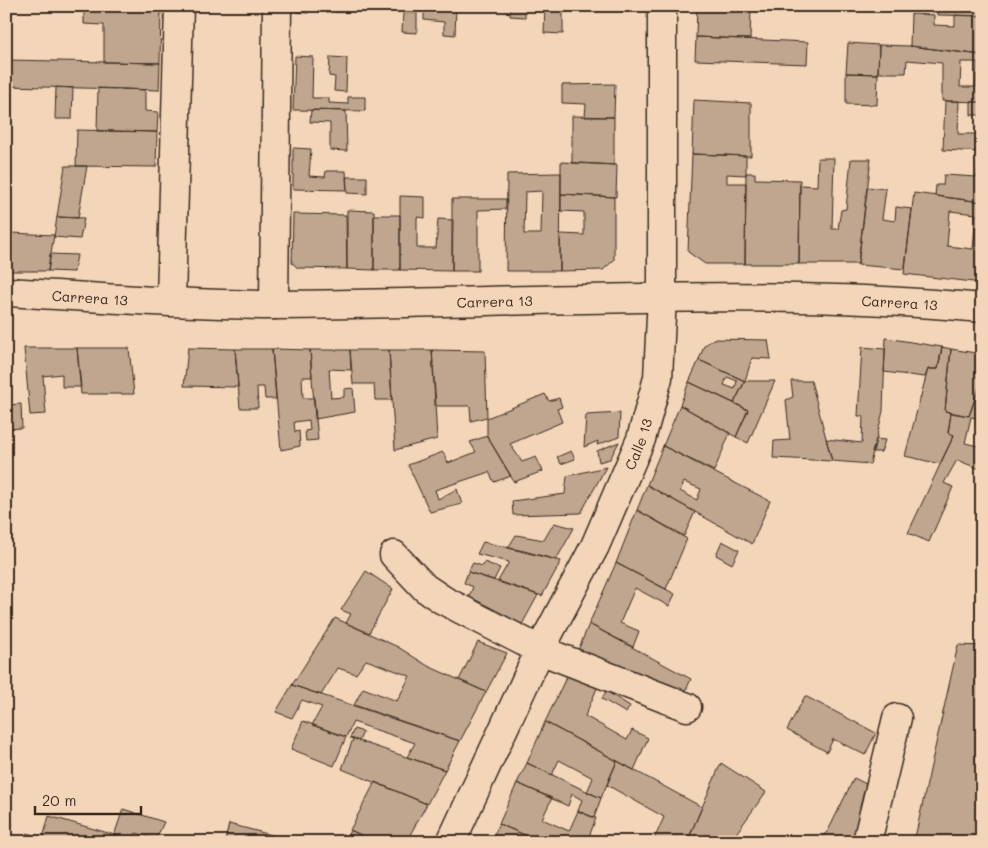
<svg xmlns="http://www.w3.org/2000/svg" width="988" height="848" font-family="Mali,sans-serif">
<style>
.building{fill:#c0a68f;stroke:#3b2a1e;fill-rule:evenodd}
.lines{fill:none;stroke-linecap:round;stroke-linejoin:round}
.minor-casing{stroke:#3b2a1e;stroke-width:31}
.minor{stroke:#f3d6ba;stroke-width:28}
.labels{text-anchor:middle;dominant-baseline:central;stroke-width:5;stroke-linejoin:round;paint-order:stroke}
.street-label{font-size:14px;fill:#3b2a1e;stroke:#f3d6ba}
</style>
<rect width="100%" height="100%" fill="#f3d6ba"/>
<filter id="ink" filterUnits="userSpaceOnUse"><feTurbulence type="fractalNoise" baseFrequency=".02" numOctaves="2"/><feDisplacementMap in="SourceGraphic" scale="10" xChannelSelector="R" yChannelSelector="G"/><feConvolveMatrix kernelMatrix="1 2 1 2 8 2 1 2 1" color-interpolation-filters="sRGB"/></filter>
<g filter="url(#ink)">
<!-- building -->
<path class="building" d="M296,6H309L308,13L296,12Z
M335,6H349V12H335Z
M387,6H401L400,12H387Z
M424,6H456L455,35L444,34V22L424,20Z
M510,6H525V17L510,16Z
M545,6H563V34L544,33Z
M697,6H758V8H751L750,39L696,37Z
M938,6H982V16L937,15Z
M84,8L161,9L160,63L104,62V25L84,24Z
M403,13H417V33L402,32Z
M911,14L934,15V25L955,26V15L982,16V55L910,46Z
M696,37L808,42L807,64L695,60Z
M848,43L879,45L878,74L846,73Z
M879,45L910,46L982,55V102L942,101V63L907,60L906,73H878ZM961,62H977L976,87H960Z
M295,56L313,57L312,98H329V103L348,104V97H365V111L293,110Z
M330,57L347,58L346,92L334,91L335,77L329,76Z
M6,60L160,63L159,90L6,86Z
M846,73L878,74L877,105L846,104Z
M615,84L614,117H585L586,104L562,103V85Z
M56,87L73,88L72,119H55Z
M98,88L145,90V111L158,112L157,132L97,131Z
M694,100L751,103V156L692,154Z
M945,101H959L958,134H979L980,115H971V102H982V152L943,150Z
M311,110L346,111L347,151L330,150V123L310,122Z
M572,116L614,117V165L572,163Z
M77,130L157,132L156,167L76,166Z
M293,148L311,149L309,176L325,177L326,171H346L347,190L293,189Z
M978,151L982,152V202L935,196L936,185H943L944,175L977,177Z
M692,154L746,156V175L727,174V183H746L745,264H705L688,252Z
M818,158H834L832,229H838L841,210L846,209L851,159H871L858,264H799L800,185L817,186Z
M561,162L617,165L616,197L561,194Z
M65,166H87L78,218L57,217Z
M561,173L560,271H506L507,174ZM542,191L541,234H524L525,192Z
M746,173H755V179L800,180L799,264H745Z
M346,177H367V194L347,193Z
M867,187L886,189L882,219L895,221L896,207L912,209L905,269L858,265Z
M914,193L982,202V283L904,274ZM950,211L976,214L973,249L947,246Z
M561,194L614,197V260L603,270L560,271V234L584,235V212L561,211Z
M400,196L425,197V218L417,217V248H436L438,219L453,220L452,271L400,270Z
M452,199H506V209L478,210V271H452Z
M347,210L374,211V270L347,269Z
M293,214L346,215L347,269L298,268L292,263Z
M374,215H400V270H374Z
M57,217L84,218L80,239L54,237Z
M6,227L11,228V233L54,235L48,271H6Z
M50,254L77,255L74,272L48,271Z
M886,338L942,347L938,369H928L925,377L884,372Z
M713,339L768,340L771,359L752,358L745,381L699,360L704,346Z
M862,347L885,349L883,411L870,464L832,461L826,439L862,443L863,416H858Z
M942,347L951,349L945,411L951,413L948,433L954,435L940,464L905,456L928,369H938Z
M24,348H77L81,387H62V374L43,376L46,414L30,415Z
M77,348H129L134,394H81Z
M188,348L235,349L238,387L184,386Z
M235,349H272L276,399H265L264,387H257L258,408H240Z
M272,349L310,350L312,377H302L303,398H314L318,440L306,441L305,431L310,430L309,420L294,422L295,432L299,431L300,446L281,450Z
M951,349L982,354V379L969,416L945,411Z
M310,350H350L351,370L329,369L331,398L344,397V389L353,388L355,412L315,419Z
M350,350H389L392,400H375L374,384H353Z
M389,350H432L437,439L395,450Z
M432,350L485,351L487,417L471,421L470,406H436Z
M699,360L745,381L734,403L689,382ZM727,377L737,381L735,389L724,385Z
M982,379V419L971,417L965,443L982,447V470L957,460L944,483L953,487L929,542L908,533L954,435L948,433L951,413L969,416Z
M745,381H775L748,443L736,437L748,410L734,403Z
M791,381H811L832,461L773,458L774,441L790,440L786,400L793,397Z
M689,382L748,410L736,437L680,405Z
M545,394L549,401L559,398L562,407L557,409L562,422L510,444L522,462L536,457L543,471L514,482L487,436V418Z
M21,404L22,428L6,429V405Z
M680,405L730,433L714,471L663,446Z
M620,413L619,437L597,445L598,441L584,447L586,415Z
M487,436L511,476L494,482L489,472L435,490L438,499L457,489L462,504L430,512L408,465L443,452L448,463L476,452L470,442Z
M876,439L885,440L881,452H872Z
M619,442L610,459L599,462L597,451Z
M663,446L770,501L752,544L647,485ZM684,482L701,489L697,500L680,491Z
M571,451L575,459L561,464L557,457Z
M606,467L581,513L513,515L512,501L565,494L567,476Z
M647,485L695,512L684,536L637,510Z
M637,510L687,539L666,589L616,563Z
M554,523L574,528L556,560L508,548L516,535L544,540Z
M722,541L739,550L732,564L716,555Z
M483,542L524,551L561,561L542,596L498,581L509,562L477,554Z
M484,562L500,568L494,580L468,572L473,563L482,566Z
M616,563L675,594L669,606L635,588L620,623L639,631L633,647L589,624Z
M366,571L393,589L369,633L346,623L351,614L341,610Z
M468,572L538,595L519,630L464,608L473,587L464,583Z
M335,618L398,647L428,666L486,692L460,741L354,705L363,688L397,701L410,676L366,660L356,674L338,668L321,695L292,685Z
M589,624L691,679L682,699L622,667L619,674L577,653Z
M478,642L507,653L486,692L459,680Z
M958,645L982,646V842H914Z
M570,669L598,686L585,716L627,740L632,730L648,738L634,770L545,722Z
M292,685L432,732L460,741L445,770L407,757L415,743L353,722L346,737L312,725L322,707L302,700L292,718L276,712Z
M606,691L630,706L626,713L602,699Z
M805,696L876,733L865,755L833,739L827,752L787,730Z
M303,721L346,737L334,766L291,749Z
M545,722L617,761L601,798L587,792L593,778L559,760L552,775L527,763Z
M354,729L363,732L359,741L350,738Z
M353,739L445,770L427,804L342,769Z
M617,761L702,807L687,842H653L664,817L607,785Z
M527,763L601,798L594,818L578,811L582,800L572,794L568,806L517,783Z
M721,763L766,792L730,842H687Z
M854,778L872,787L855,842H816L828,831Z
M375,782L427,804L406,842H376L350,830Z
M517,783L552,798L542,819L569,831L578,811L596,818L587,842H541L499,824Z
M123,809L164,822L156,839L136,833L133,842H112Z
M49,816L115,835L112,842H58L43,838Z
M229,824L299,842H182L183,837L225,841Z
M499,824L541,842H491Z
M350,830L361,835L358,842H345Z
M27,833L43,838L58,842H34L24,839Z"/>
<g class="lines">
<defs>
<g id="minor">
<path id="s1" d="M6,292C96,297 186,305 276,305C511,304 747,286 982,308"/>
<path d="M171,301L179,6"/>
<path d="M274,305L277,6"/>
<path d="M394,555L425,588L443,600L540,650L687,707"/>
<path id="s2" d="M451,842L540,650L595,546L641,439L658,378L662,296V6"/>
<path d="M867,842L897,718"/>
</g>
</defs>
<!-- minor casing -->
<use href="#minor" class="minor-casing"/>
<!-- minor -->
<use href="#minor" class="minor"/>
</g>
</g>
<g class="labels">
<!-- street labels -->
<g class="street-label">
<text stroke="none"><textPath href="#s1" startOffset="84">Carrera 13</textPath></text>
<text stroke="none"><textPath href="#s1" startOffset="489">Carrera 13</textPath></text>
<text stroke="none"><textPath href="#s1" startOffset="894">Carrera 13</textPath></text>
<text stroke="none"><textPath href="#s2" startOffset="440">Calle 13</textPath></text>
</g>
</g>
<!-- margin -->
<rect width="988" height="848" fill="none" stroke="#f3d6ba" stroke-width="25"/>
<rect x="12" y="12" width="963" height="823" fill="none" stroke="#3b2a1e" stroke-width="2" filter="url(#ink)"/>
<!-- scale -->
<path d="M35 806v8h106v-8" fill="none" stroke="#3b2a1e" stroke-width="2.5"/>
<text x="42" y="806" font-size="15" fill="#3b2a1e" stroke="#f3d6ba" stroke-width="4" paint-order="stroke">20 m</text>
</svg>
